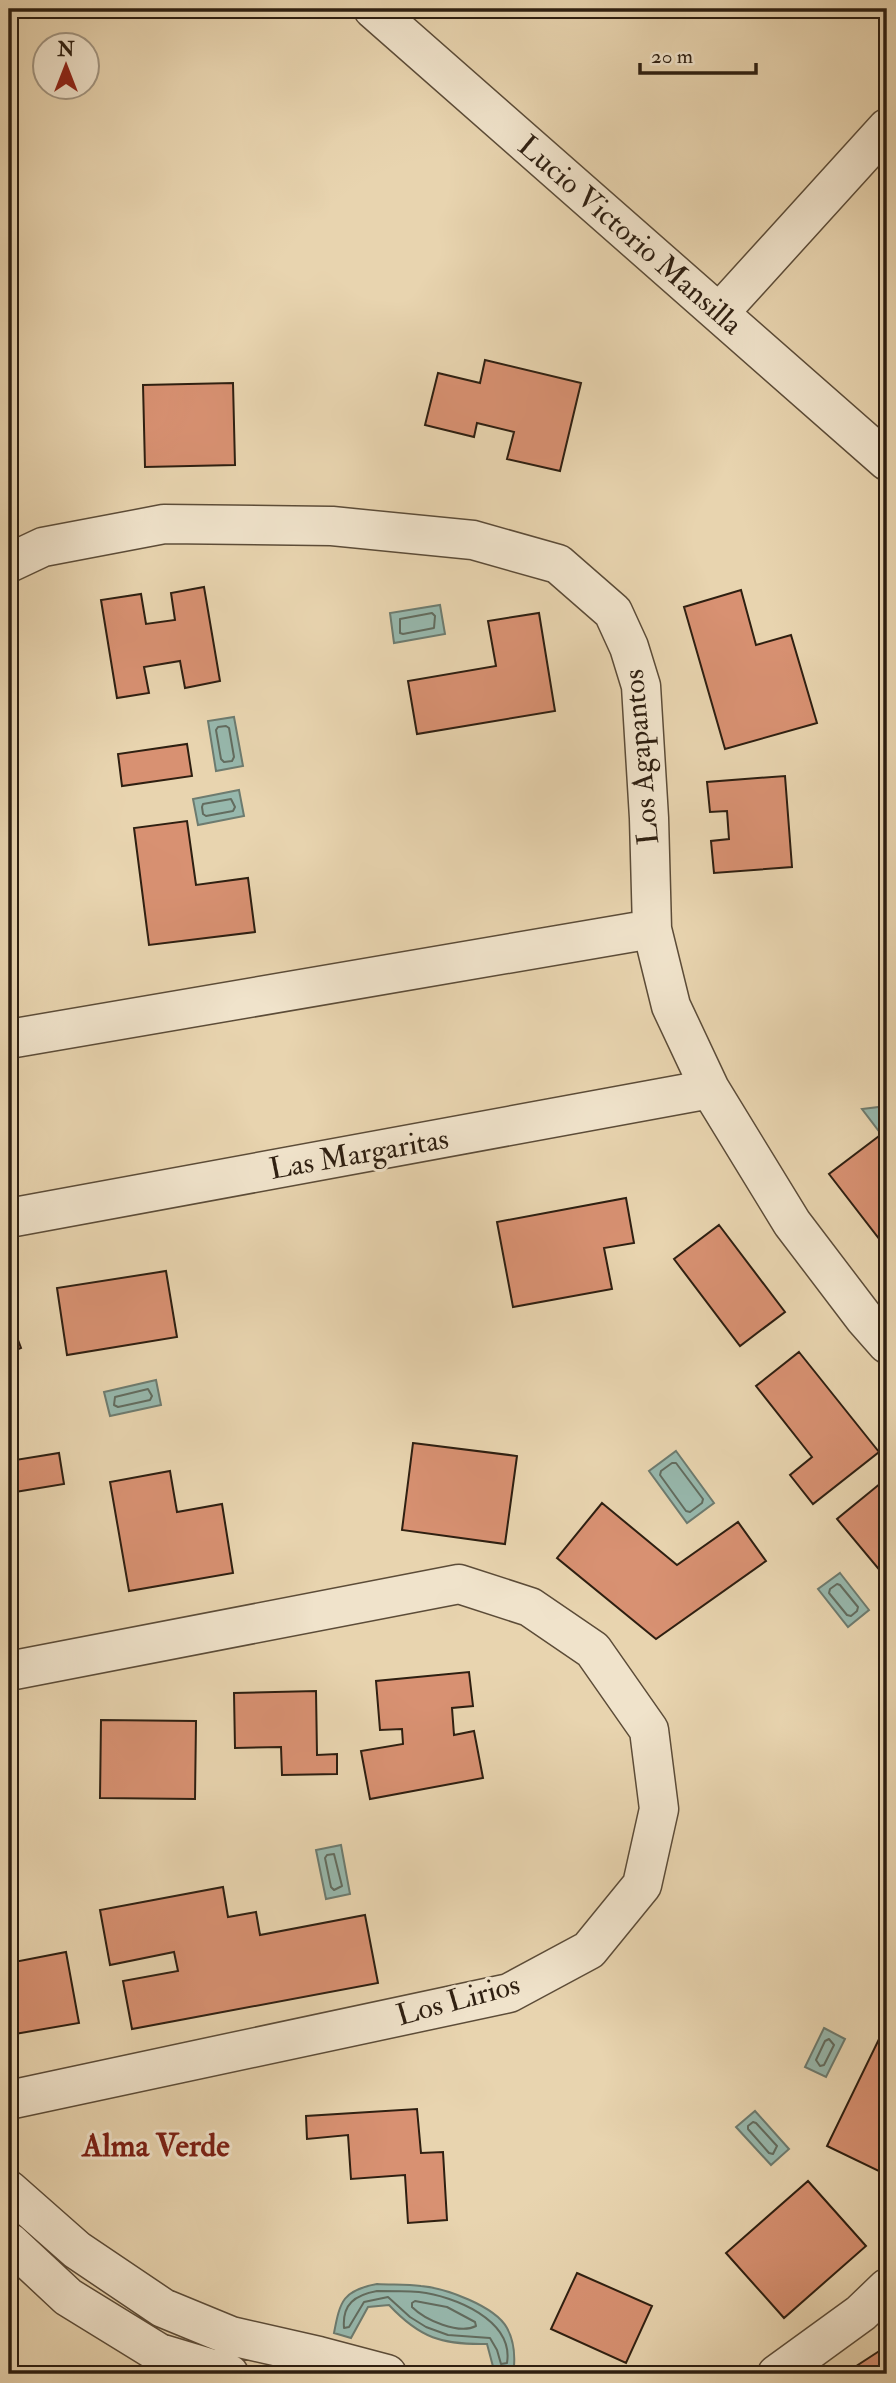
<svg xmlns="http://www.w3.org/2000/svg" width="896" height="2383" font-family="'IM FELL Double Pica',serif">
<style>
.water{fill:#97b8ad;stroke:#6d7b6f;stroke-width:2}
.lines{fill:none;stroke-linecap:round;stroke-linejoin:round}
.shore{stroke:#626c5f;stroke-width:2}
.building{fill:#d89172;stroke:#2e1f11;stroke-width:2}
.minor-casing{stroke:#5c4c38;stroke-width:41}
.minor{stroke:#f0e3cb;stroke-width:38}
.labels{text-anchor:middle;dominant-baseline:central;stroke-width:6;stroke-linejoin:round;paint-order:stroke}
.street-label{font-size:30px;fill:#2e1f11;stroke:#f0e3cb}
.neighbourhood-label{font-size:32px;font-weight:bold;fill:#7a1f14;stroke:#f0e3cb}
</style>
<rect width="100%" height="100%" fill="#e8d4af"/>
<filter id="stains"><feTurbulence type="fractalNoise" baseFrequency=".00286" numOctaves="4"/><feColorMatrix values="0 0 0 0 .2 0 0 0 0 .09 0 0 0 0 .02 0 0 0 .5 -.17"/></filter>
<radialGradient id="worn" r=".72"><stop offset=".6" stop-color="#630" stop-opacity="0"/><stop offset="1" stop-color="#630" stop-opacity=".3"/></radialGradient>
<!-- water -->
<path class="water" d="M440,605L445,634L394,643L390,613Z
M234,717L243,766L216,771L208,721Z
M239,790L244,816L198,825L193,799Z
M887,1106V1122L878,1130L862,1109Z
M156,1380L161,1405L110,1416L104,1392Z
M676,1451L714,1503L687,1523L649,1471Z
M840,1573L869,1610L848,1627L818,1589Z
M341,1845L350,1894L326,1899L316,1850Z
M824,2028L845,2039L826,2077L805,2067Z
M755,2111L789,2149L771,2165L736,2127Z
M377,2284C391,2285 406,2284 421,2286C445,2288 495,2306 507,2328C513,2339 515,2353 514,2366L522,2374H495L487,2344C442,2345 420,2338 389,2305L368,2307L351,2338L334,2333C340,2301 343,2290 377,2284Z"/>
<g class="lines">
<!-- shore -->
<path class="shore" d="M432,613L435,616L434,628L403,634L400,633V619Z
M226,726L229,728L234,757L232,761L224,762L221,759L216,730L218,727Z
M231,799L235,807L233,811L206,816L203,814L202,807L203,804Z
M148,1389L152,1396L150,1400L118,1407L114,1405L115,1397Z
M672,1463H676L703,1499L702,1503L690,1512L686,1511L660,1475L661,1471Z
M837,1584L840,1585L858,1607L857,1611L851,1616L847,1615L829,1593L830,1589Z
M334,1854L342,1886L334,1890L331,1887L325,1858L327,1855Z
M829,2039L834,2045L824,2065L820,2066L816,2060L825,2041Z
M753,2122L756,2123L777,2146L773,2154L769,2153L748,2129V2126Z
M377,2291C391,2291 404,2291 419,2292C454,2296 514,2320 507,2363L501,2364L497,2350L490,2338L448,2335L426,2327L410,2317L388,2297L364,2302L349,2327L344,2328C342,2304 355,2295 377,2291Z
M415,2301L447,2307L475,2322L476,2326C459,2335 425,2320 412,2307V2303Z"/>
</g>
<!-- building -->
<path class="building" d="M485,360L581,383L560,471L507,459L514,432L477,423L474,437L425,425L438,373L480,383Z
M233,383L235,465L145,467L143,385Z
M204,587L220,681L185,688L180,661L144,667L149,693L117,698L101,600L141,594L146,624L175,620L171,593Z
M741,590L756,645L791,635L817,723L725,749L684,607Z
M539,613L555,711L417,734L408,681L496,666L488,621Z
M187,744L192,776L122,786L118,754Z
M785,776L792,867L714,873L711,841L729,839L727,811L710,812L707,782Z
M187,821L196,885L248,878L255,932L149,945L134,828Z
M887,1130V1249L829,1174Z
M626,1198L634,1243L604,1248L612,1289L513,1307L497,1222Z
M719,1225L785,1312L740,1346L674,1259Z
M166,1271L177,1337L67,1355L57,1288Z
M9,1316L21,1348L9,1353Z
M799,1352L879,1452L813,1504L790,1475L812,1457L756,1386Z
M413,1443L517,1456L505,1544L402,1530Z
M59,1453L64,1484L9,1493V1461Z
M170,1471L177,1512L222,1504L233,1573L129,1591L110,1482Z
M887,1478V1579L837,1519Z
M602,1503L677,1565L738,1522L766,1561L656,1639L557,1558Z
M9,1545L15,1586L9,1587Z
M469,1672L473,1706L452,1708L454,1735L474,1731L483,1778L370,1799L361,1751L403,1744L402,1729L380,1730L376,1681Z
M316,1691L317,1755L337,1754V1774L282,1775L281,1747L235,1748L234,1693Z
M101,1720L196,1721L195,1799L100,1798Z
M223,1887L228,1917L256,1912L260,1935L365,1915L378,1983L132,2029L123,1981L178,1971L174,1952L110,1965L100,1910Z
M66,1952L79,2023L9,2035V1963Z
M880,2037L887,2040V2175L827,2146Z
M417,2109L421,2153L443,2152L447,2220L408,2223L405,2175L351,2179L348,2135L307,2139L306,2116Z
M808,2181L866,2246L784,2318L726,2253Z
M577,2273L652,2306L626,2363L551,2329Z
M887,2346V2374H844Z"/>
<g class="lines">
<defs>
<path id="minor" d="M373,9L887,461
M719,313L887,128
M9,563L43,547L164,524L332,526L473,540L558,564L613,612L629,647L641,686L649,818L652,929L671,1006L710,1089L792,1223L865,1319L887,1344
M9,1039L652,929
M9,1218L710,1089
M9,1671L459,1584L530,1607L593,1650L649,1730L659,1809L642,1885L589,1950L509,1993L9,2100
M9,2190L77,2250L163,2308L231,2336L319,2356L387,2374
M9,2242L68,2297L159,2353L229,2374
M777,2374L861,2313L887,2288"/>
</defs>
<!-- minor casing -->
<use href="#minor" class="minor-casing"/>
<!-- minor -->
<use href="#minor" class="minor"/>
</g>
<g class="labels">
<!-- street labels -->
<g class="street-label">
<text transform="translate(630 235) rotate(41)">Lucio Victorio Mansilla</text>
<text transform="translate(641 757) rotate(-95)">Los Agapantos</text>
<text transform="translate(359 1154) rotate(-10)">Las Margaritas</text>
<text transform="translate(458 2000) rotate(-15)">Los Lirios</text>
</g>
<!-- neighbourhood labels -->
<g class="neighbourhood-label">
<text x="156" y="2146">Alma Verde</text>
</g>
</g>
<!-- margin -->
<rect width="896" height="2383" fill="none" stroke="#e8d4af" stroke-width="35"/>
<rect x="10" y="10" width="875" height="2362" fill="none" stroke="#2e1f11" stroke-width="3.5"/>
<rect x="18" y="18" width="861" height="2348" fill="none" stroke="#2e1f11" stroke-width="2"/>
<!-- north arrow -->
<g transform="translate(66 66)"><circle r="33" fill="#f0e3cb" stroke="#a29581" stroke-width="2"/>
<path d="M0-5L12 26L0 18L-12 26Z" fill="#8f2418"/>
<text y="-10" font-size="19" font-weight="bold" text-anchor="middle" fill="#2e1f11">N</text>
</g>
<!-- scale -->
<path d="M640 63v10h116v-10" fill="none" stroke="#2e1f11" stroke-width="3.5"/>
<text x="651" y="63" font-size="21" fill="#2e1f11" stroke="#f0e3cb" stroke-width="5" paint-order="stroke">20 m</text>
<rect width="100%" height="100%" filter="url(#stains)"/>
<rect width="100%" height="100%" fill="url(#worn)"/>
</svg>
